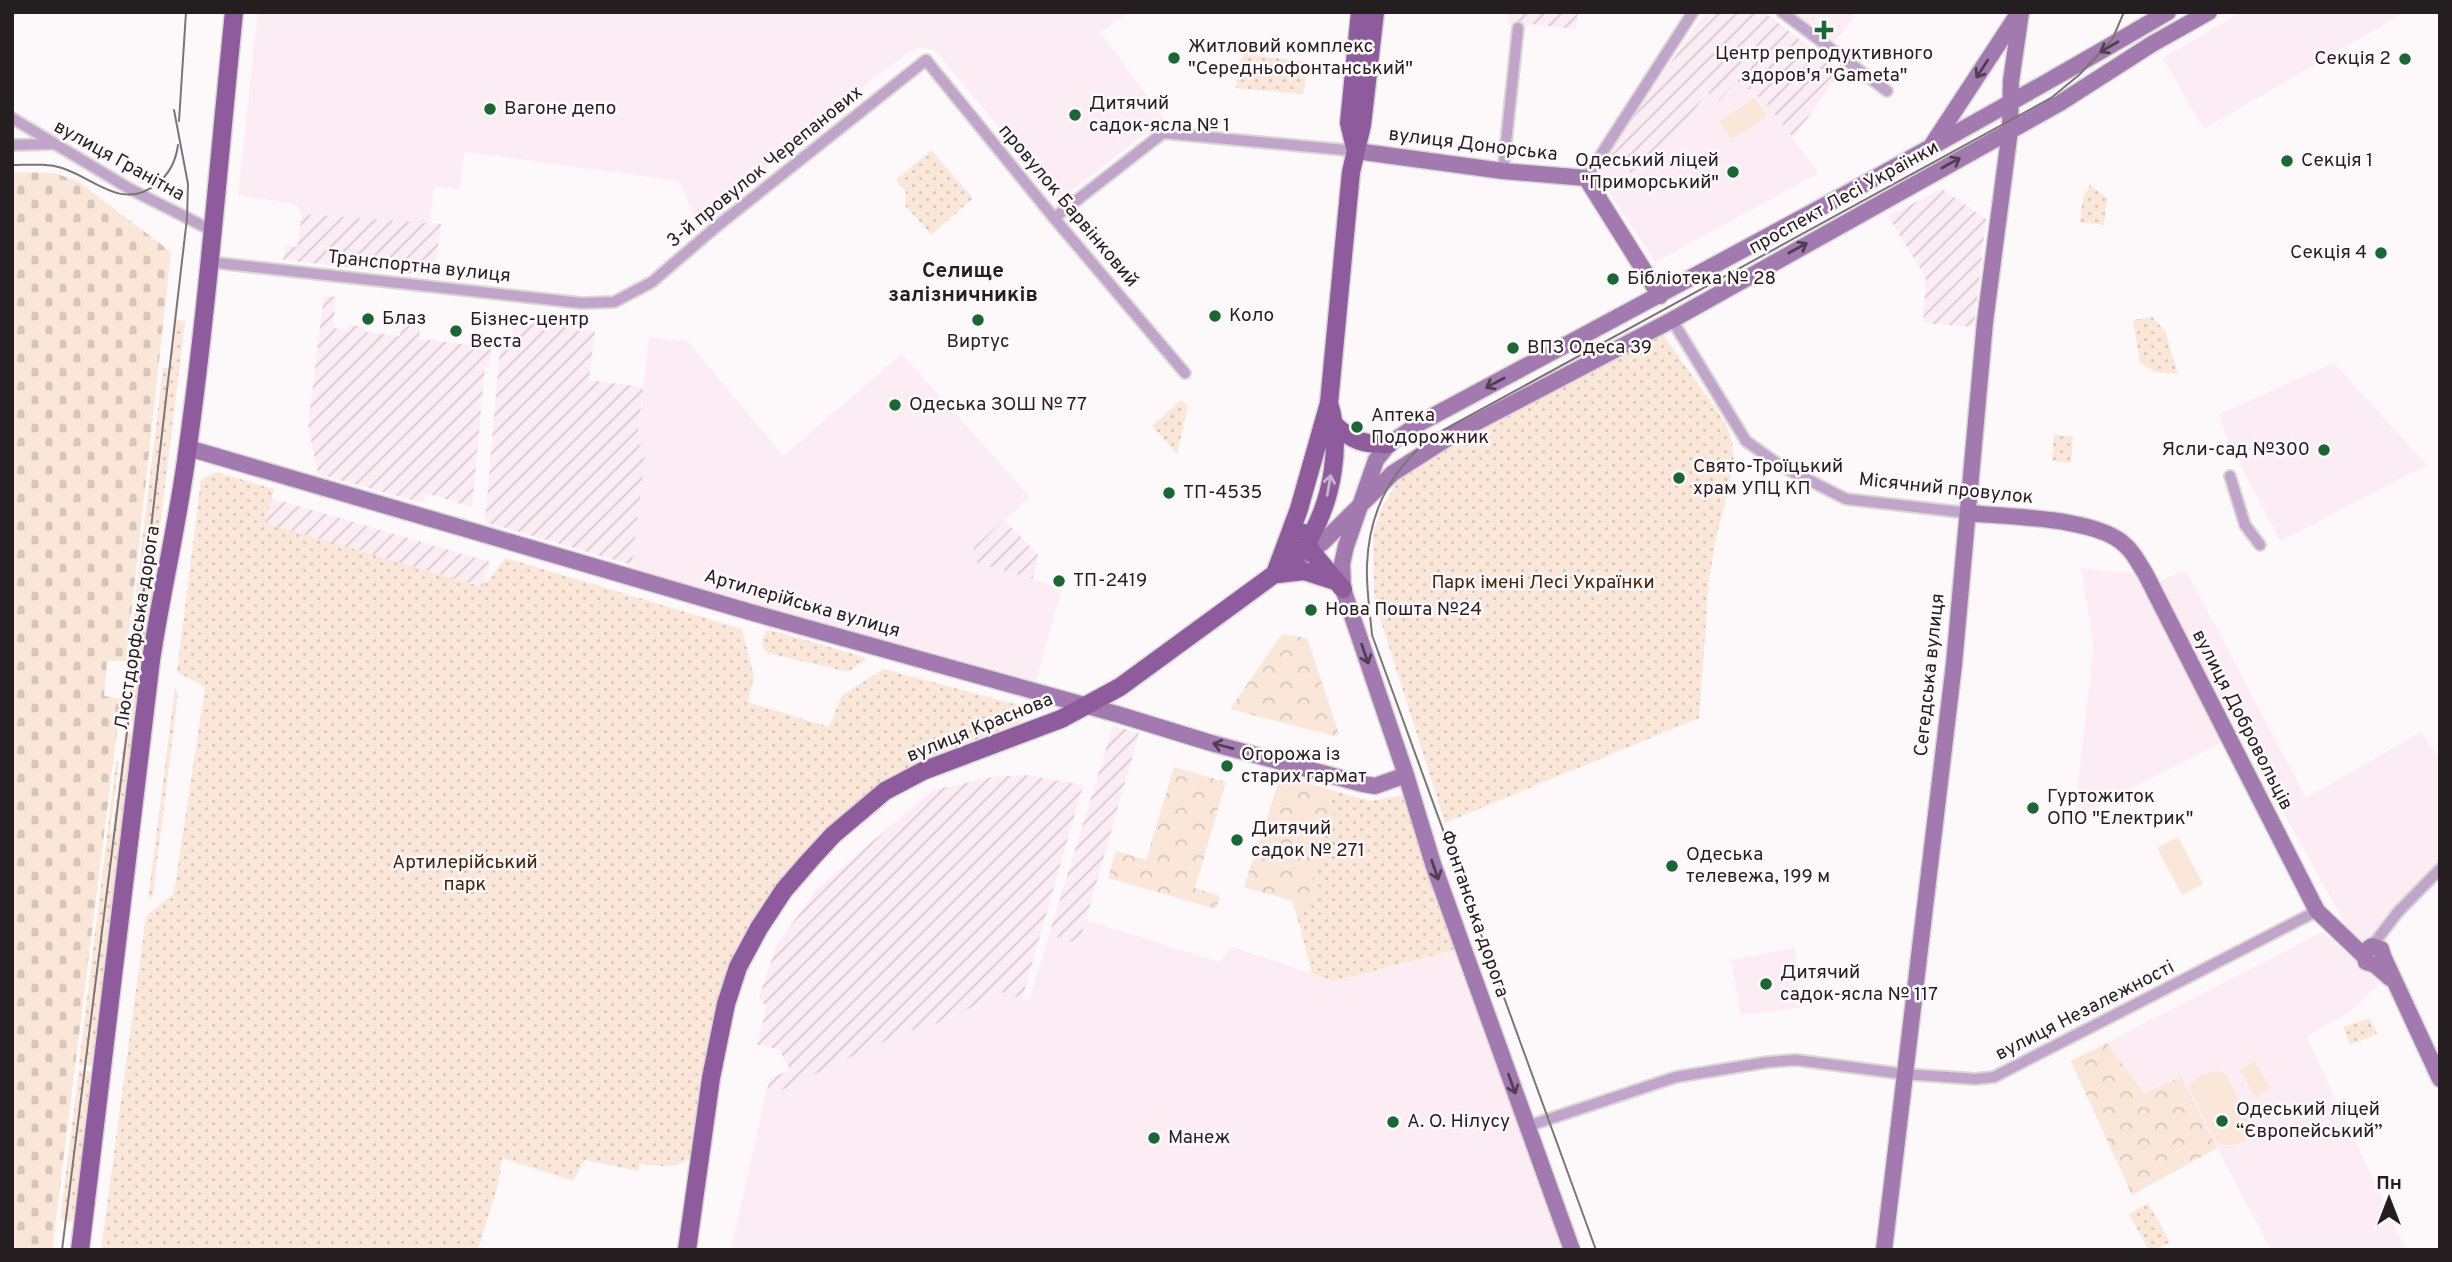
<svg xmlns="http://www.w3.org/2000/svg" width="2452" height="1262" font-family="Overpass,sans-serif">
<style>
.built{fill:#fcecf3}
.industrial{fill:url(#industrial-furrows)}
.grass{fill:url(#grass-dots)}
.forest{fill:url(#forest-crowns)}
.cemetery{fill:url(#cemetery-stones)}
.pitch{fill:#fbe7da}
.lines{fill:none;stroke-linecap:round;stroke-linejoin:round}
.street-casing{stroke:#dad6d8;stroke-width:14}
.secondary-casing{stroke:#dad6d8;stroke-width:19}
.primary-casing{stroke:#dad6d8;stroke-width:21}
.street{stroke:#c1a4c9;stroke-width:10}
.secondary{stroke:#a37aaf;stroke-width:16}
.primary{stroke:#8e5b9c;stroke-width:18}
.tram{stroke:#7a7578;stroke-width:2}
.oneway{stroke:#503e53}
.oneway2{stroke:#cbb2d0}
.poi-dot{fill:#1b6634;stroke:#fdf9fb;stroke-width:2.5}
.labels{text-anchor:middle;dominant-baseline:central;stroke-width:5;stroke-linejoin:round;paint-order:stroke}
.poi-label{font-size:19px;fill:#241e21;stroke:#fdf9fb;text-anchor:start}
.street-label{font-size:19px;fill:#241e21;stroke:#fdf9fb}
.park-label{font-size:19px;fill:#46250c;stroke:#fdf9fb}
.neighbourhood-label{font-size:21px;font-weight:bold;fill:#241e21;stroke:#fdf9fb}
</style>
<defs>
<pattern id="industrial-furrows" width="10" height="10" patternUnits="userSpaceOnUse" patternTransform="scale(1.75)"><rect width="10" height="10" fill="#fcecf3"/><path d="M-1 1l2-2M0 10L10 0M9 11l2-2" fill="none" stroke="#d8cad0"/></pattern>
<pattern id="grass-dots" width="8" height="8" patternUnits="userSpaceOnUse" patternTransform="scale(1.75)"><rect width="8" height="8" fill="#fbe7da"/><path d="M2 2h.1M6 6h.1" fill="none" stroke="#d7c6bb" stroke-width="1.8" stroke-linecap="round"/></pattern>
<pattern id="forest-crowns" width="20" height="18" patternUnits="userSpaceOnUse" patternTransform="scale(1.75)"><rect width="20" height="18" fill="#fbe7da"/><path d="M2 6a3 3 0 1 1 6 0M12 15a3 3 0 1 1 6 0" fill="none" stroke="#d7c6bb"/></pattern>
<pattern id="cemetery-stones" width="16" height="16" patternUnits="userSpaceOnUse" patternTransform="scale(1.75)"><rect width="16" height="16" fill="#fbe7da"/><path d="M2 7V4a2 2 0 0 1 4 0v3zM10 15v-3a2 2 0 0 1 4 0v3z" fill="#d7c6bb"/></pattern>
</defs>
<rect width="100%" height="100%" fill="#fdf9fb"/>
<!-- built -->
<path class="built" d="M258,12H1129L1100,32L1164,119L1059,200L935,50L918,47L913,51L911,50L874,78L732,197L705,215H693L680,181L465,152L459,189L434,187L430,224L302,214L297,206L278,201L238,196Z
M1779,12H1857L1830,49Z
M2242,12H2405L2204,129L2163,58Z
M1737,81L1764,101L1819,173L1655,262L1595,171L1607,154L1640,180L1670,145L1707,92Z
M649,337L687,341L783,456L902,354L1030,497L974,547L971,561L1062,588L1033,690L631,576L646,446L637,445Z
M2334,363L2427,465L2280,541L2226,436L2219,414Z
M2081,568L2131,573L2143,578L2228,739L2074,817L2094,646Z
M2186,571L2306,798L2421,732L2440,760V866L2372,936L2364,940L2353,938L2159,587L2157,581Z
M1086,920L1219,962L1232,947L1333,981L1462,948L1569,1250H731L765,1098L902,1033L945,1021L1001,992L1029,1000L1049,935L1079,944Z
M2323,932L2380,983L2348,1013L2306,1036L2406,1250H2271L2217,1148L2132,1195L2071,1061Z
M1795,948L1800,1008L1741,1015L1731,960Z"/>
<!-- industrial -->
<path class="industrial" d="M1509,12H1578L1576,29L1529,24L1528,27L1508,25Z
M1706,12H1764L1841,71L1793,138L1764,101L1737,81L1719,101L1707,92L1670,145L1640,180L1607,154Z
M1942,189L1986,219L1974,327L1923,323L1926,278L1888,216Z
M302,214L441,224L434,276L283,260L285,246L297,247Z
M324,296L336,297L333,328L347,330L348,325L364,327V332L400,336L403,312L421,315L419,339L491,347L489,367H485L472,507L426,493L423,503L318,474L308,426Z
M514,321L595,331L589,380L643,387L637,444L646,446L632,565L485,522L500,347L511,348Z
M271,498L490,562L483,587L264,523Z
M1004,520L1038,555L1033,579L971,561L974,547Z
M1113,726L1139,733L1079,944L1049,935Z
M1026,775L1083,785L1022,999L1001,992L945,1021L902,1033L765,1098L770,1078L790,1070L779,1049L757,1045L767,1007L759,998L776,946L817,889L933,790L993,777Z"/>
<!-- grass -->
<path class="grass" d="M1244,54L1309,62L1303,94L1236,88L1239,64Z
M931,150L973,198L931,235L905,205L906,192L896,180Z
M2090,185L2107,198L2104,225L2080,222L2083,198Z
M2152,317L2165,331L2178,374L2154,372L2140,362L2133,320Z
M176,320L185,321L137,716L132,721H127L135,654L129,653L163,368H169Z
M1662,333L1720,415L1730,433L1734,457L1729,489L1717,533L1709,580L1699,718L1445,823L1374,599L1373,534L1382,507L1398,481L1434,454L1644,340Z
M1181,400L1188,406L1177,454L1152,426Z
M2054,435L2073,436L2071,463L2052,461Z
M216,472L274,489L265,523L482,587L506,558L742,629L754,676L748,702L829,727L842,695L884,669L1018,705L1026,712L1025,717L1019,723L941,753L873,790L749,935L698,1149C681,1171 665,1166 639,1164L638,1171L585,1160L573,1181L502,1158L498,1185L478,1250H101L146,916L174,893L205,687L177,672L201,480Z
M771,630L864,657L866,659L850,671H844L768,653L764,650L762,640L766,631Z
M175,687L178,694L153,895L148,900Z
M125,731L134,735L93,1066L79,1065L116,761H119L110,833L112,834Z
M1281,776L1371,801L1409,794L1462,948L1333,981L1312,974L1293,901L1244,887Z
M2370,1018L2377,1034L2350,1045L2343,1027Z
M79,1070L92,1072L74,1219L69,1222L60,1219Z
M2148,1203L2170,1242L2156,1250H2149L2129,1214Z"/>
<!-- forest -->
<path class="forest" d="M1282,634L1307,638L1339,734L1334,736L1230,709Z
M1174,767L1226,782L1195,888L1220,896L1216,909L1108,878L1116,851L1146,860Z
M1281,776L1332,790L1327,805L1336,818L1331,835L1319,832L1314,836L1325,851L1312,872L1315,898L1302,910H1295L1293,901L1244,887Z
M2107,1043L2144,1094L2181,1077L2217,1148L2132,1195L2071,1061Z"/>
<!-- cemetery -->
<path class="cemetery" d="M12,172L55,173L79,182L171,252L126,661H107L104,696L121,699L52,1250H12Z"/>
<!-- pitch -->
<path class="pitch" d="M1755,98L1767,116L1731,139L1719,121Z
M2178,837L2203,884L2182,895L2157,848Z
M2254,1061L2271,1088L2255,1097L2240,1070Z
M2218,1071L2226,1074L2252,1126L2248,1138C2238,1146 2227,1148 2215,1141L2189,1086L2201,1075Z"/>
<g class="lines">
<defs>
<path id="street" d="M1782,12L1887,91
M12,118L130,189L211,230
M12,145L52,144
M1503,171L1518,28
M1586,178L1693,12
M1054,218L1163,133L1356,151
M209,262L581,303L614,302L652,282L716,227L926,60L1054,218L1185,373
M1672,320L1746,441L1781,466L1846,499L1968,513
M2230,476L2245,525L2260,545
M2372,946L2398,912L2440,869
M1528,1126L1676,1077L1768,1062L1796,1060L1904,1074L1975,1079L1994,1077L2317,911"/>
<path id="secondary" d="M1932,145L2018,14
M1356,151L1503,171L1586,178L1660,296
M188,448L750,612L1120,715L1211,743L1363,784L1375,786L1406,775
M1968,513C2007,517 2099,517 2126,546C2134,553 2139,564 2145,573L2317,911L2363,955
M1302,556L1322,543L1393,473L1456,433L1672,320L2060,103L2152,44L2209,12
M2383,956L2440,1079
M2375,965L2381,962L2383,956L2381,949L2372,946L2364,952L2366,962L2375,965L2390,978
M1572,1250L1433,864L1406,775L1343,589L1342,564L1346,546L1376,460L1389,444L1420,423C1671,288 1923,156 2168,12
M1884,1250L1954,664L1985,322L2010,130L2011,81L2021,12"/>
<path id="primary" d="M1355,148L1349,123L1360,12
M1334,424C1351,441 1366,445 1389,444
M1304,533L1311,551L1343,589
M1276,571L1299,509L1329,403L1351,172L1362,125L1375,12
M1278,574L1304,571L1335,581
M80,1250L151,660C162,588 179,518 188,446C208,302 219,157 234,12
M687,1250L711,1078L726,1004L738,967L759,928L784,890L810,860L833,835L885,791L923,771L1061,719L1120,687L1291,562C1298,554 1306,546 1311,536C1332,498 1342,445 1329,403"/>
</defs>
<!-- street casing -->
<use href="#street" class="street-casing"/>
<!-- secondary casing -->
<use href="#secondary" class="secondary-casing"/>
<!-- primary casing -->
<use href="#primary" class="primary-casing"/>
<!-- street -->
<use href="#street" class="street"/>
<!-- secondary -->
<use href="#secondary" class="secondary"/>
<!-- primary -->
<use href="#primary" class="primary"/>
<!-- tram -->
<path class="tram" d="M179,121L186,12
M12,165C29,165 46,163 62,168C96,179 123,212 158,183C170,173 176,160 178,145
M62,1250L132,692L187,218L188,184L174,110
M1596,1250L1372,635C1370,612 1366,588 1367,565C1369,509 1392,466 1438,433L2051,98L2079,75L2112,40L2124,12"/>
</g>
<!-- one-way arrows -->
<defs><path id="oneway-shaft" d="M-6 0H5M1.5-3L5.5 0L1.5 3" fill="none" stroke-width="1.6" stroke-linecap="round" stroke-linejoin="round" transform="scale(1.75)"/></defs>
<g class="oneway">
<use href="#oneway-shaft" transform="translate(2109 47) rotate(150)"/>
<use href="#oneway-shaft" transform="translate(1982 69) rotate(123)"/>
<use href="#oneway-shaft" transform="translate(1951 163) rotate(-29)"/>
<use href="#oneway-shaft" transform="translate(1798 248) rotate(-29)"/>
<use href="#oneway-shaft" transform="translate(1495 383) rotate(152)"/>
<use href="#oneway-shaft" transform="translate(1365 654) rotate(71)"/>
<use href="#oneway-shaft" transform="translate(1223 746) rotate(-165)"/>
<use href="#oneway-shaft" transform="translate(1435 870) rotate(71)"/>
<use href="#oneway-shaft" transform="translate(1512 1084) rotate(70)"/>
</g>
<use class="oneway2" href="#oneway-shaft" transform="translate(1329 485) rotate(-80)"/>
<!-- markers -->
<g class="poi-dot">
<path d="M1820.5 19.5h7v7h7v7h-7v7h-7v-7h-7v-7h7z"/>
<circle cx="1174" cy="58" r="7"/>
<circle cx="2405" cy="59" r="7"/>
<circle cx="490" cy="109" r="7"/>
<circle cx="1075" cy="115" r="7"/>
<circle cx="2287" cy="161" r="7"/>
<circle cx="1733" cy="172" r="7"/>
<circle cx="2381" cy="253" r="7"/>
<circle cx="1613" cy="279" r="7"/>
<circle cx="1215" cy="316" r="7"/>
<circle cx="368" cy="319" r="7"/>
<circle cx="978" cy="320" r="7"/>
<circle cx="456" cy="331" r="7"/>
<circle cx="1513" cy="348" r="7"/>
<circle cx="895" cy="405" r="7"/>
<circle cx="1357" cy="427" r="7"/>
<circle cx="2324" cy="450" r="7"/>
<circle cx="1679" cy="478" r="7"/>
<circle cx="1169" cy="493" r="7"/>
<circle cx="1059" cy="581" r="7"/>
<circle cx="1311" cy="610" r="7"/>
<circle cx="1227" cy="766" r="7"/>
<circle cx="2033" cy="808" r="7"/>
<circle cx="1237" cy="840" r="7"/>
<circle cx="1672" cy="866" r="7"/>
<circle cx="1766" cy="984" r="7"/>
<circle cx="2222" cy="1121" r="7"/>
<circle cx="1393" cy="1122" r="7"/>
<circle cx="1154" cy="1138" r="7"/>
</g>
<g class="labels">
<!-- poi labels -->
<g class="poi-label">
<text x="1188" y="47">Житловий комплекс<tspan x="1188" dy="22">"Середньофонтанський"</tspan></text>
<text x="1824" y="54" text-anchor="middle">Центр репродуктивного<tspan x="1824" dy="22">здоров'я "Gameta"</tspan></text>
<text x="2391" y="59" text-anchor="end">Секція 2</text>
<text x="1089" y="104">Дитячий<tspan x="1089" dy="22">садок-ясла № 1</tspan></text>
<text x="504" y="109">Вагоне депо</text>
<text x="1719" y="161" text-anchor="end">Одеський ліцей<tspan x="1719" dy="22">"Приморський"</tspan></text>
<text x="2301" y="161">Секція 1</text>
<text x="2367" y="253" text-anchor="end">Секція 4</text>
<text x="1627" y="279">Бібліотека № 28</text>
<text x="1229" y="316">Коло</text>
<text x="382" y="319">Блаз</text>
<text x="470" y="320">Бізнес-центр<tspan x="470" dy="22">Веста</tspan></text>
<text x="978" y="342" text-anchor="middle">Виртус</text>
<text x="1527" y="348">ВПЗ Одеса 39</text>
<text x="909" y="405">Одеська ЗОШ № 77</text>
<text x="1371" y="416">Аптека<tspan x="1371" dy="22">Подорожник</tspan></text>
<text x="2310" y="450" text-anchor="end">Ясли-сад №300</text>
<text x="1693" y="467">Свято-Троїцький<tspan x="1693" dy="22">храм УПЦ КП</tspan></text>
<text x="1183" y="493">ТП-4535</text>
<text x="1073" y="581">ТП-2419</text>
<text x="1325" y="610">Нова Пошта №24</text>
<text x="1241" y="755">Огорожа із<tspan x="1241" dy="22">старих гармат</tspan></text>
<text x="2047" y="797">Гуртожиток<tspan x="2047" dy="22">ОПО "Електрик"</tspan></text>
<text x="1251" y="829">Дитячий<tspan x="1251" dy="22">садок № 271</tspan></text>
<text x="1686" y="855">Одеська<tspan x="1686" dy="22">телевежа, 199 м</tspan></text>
<text x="1780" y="973">Дитячий<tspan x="1780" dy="22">садок-ясла № 117</tspan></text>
<text x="2236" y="1110">Одеський ліцей<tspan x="2236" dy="22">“Європейський”</tspan></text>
<text x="1407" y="1122">А. О. Нілусу</text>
<text x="1168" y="1138">Манеж</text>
</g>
<!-- street labels -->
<g class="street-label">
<text transform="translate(1473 145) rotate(7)">вулиця Донорська</text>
<text transform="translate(119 161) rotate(29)">вулиця Гранітна</text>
<text transform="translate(765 167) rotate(-39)">3-й провулок Черепанових</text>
<text transform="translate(1844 198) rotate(-29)">проспект Лесі Українки</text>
<text transform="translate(1068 206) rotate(50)">провулок Барвінковий</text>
<text transform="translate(419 267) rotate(6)">Транспортна вулиця</text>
<text transform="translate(1946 489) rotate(6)">Місячний провулок</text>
<text transform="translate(802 604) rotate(16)">Артилерійська вулиця</text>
<text transform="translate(138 628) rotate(-81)">Люстдорфська дорога</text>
<text transform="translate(1930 675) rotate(-84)">Сегедська вулиця</text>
<text transform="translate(2242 720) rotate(63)">вулиця Добровольців</text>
<text transform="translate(980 728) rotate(-22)">вулиця Краснова</text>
<text transform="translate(1474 914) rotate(71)">Фонтанська дорога</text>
<text transform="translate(2085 1011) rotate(-27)">вулиця Незалежності</text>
</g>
<!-- park labels -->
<g class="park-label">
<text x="1543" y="583">Парк імені Лесі Українки</text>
<text x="465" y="863">Артилерійський<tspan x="465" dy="22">парк</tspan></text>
</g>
<!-- neighbourhood labels -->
<g class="neighbourhood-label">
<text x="963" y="271">Селище<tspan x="963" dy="24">залізничників</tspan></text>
</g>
</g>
<!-- border -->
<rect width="2452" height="1262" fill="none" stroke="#241e21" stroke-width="28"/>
<!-- north arrow -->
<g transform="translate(2389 1199)" stroke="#fdf9fb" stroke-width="5" paint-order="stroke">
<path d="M0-5L12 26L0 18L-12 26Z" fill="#241e21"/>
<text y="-10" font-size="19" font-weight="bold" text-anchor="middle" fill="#241e21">Пн</text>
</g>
</svg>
